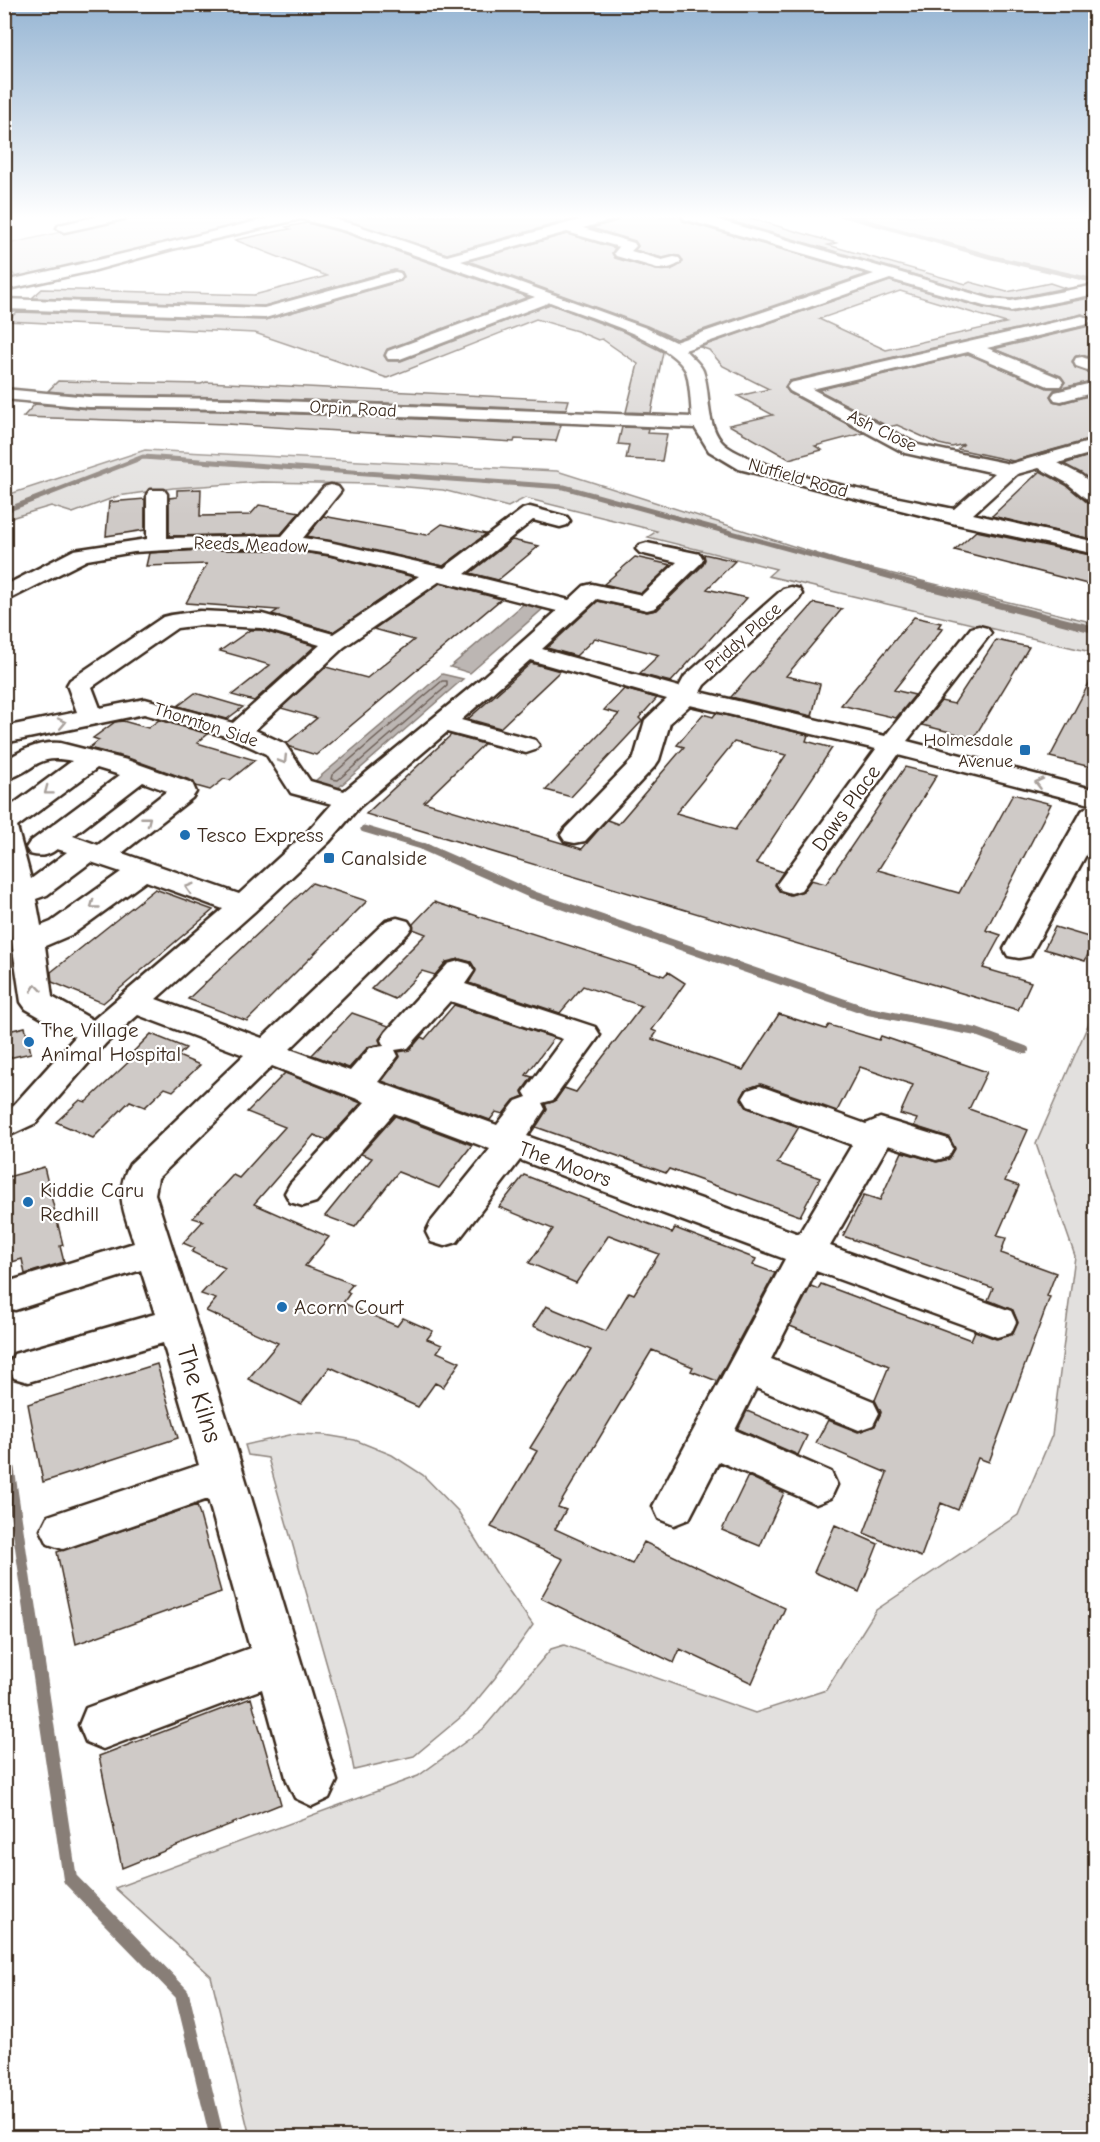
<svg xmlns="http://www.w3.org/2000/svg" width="1100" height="2142" font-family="'Comic Neue',sans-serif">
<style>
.green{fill:#e2e0de;stroke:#8e857e;stroke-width:1.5}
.water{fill:#bcb6b3;stroke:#887e77;stroke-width:1.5}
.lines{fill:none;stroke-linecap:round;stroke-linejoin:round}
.shore{stroke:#6f625a;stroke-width:1.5}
.stream-far5{stroke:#887e77;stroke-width:4.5}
.stream-far4{stroke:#887e77;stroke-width:5}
.stream-far3{stroke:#887e77;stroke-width:7}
.stream-far2{stroke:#887e77;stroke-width:8}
.stream-far1{stroke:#887e77;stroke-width:11}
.stream{stroke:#887e77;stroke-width:14}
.building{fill:#cfcac7;stroke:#3b2a1e;stroke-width:1.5;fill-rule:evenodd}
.minor-casing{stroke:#3b2a1e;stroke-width:5}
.minor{fill:#fff;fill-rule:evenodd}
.oneway{stroke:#a79f9a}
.poi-dot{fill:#1f6fb2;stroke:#fff;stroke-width:2}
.labels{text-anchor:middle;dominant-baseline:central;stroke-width:4.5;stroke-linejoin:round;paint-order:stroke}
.far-street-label{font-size:18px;fill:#3b2a1e;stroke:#fff}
.far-poi-label{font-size:18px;fill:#3b2a1e;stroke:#fff;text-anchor:end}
.street-label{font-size:21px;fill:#3b2a1e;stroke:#fff}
.poi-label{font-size:21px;fill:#3b2a1e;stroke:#fff;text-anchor:start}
.near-street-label{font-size:26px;fill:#3b2a1e;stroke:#fff}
</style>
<rect width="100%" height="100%" fill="#fff"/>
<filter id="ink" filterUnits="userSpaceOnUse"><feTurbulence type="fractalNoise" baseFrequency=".0167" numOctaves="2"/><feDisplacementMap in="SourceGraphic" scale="12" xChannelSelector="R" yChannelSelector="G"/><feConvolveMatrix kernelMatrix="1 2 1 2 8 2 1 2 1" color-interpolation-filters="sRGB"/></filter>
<g filter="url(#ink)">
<!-- green -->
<path class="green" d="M131,216H255L254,222L17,278L5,265L4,245Z
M840,216H1095V283Z
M145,450L557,471L840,561L1095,623V653L768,576L776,569L648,537L657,531L525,498L508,507L443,490L372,484L261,482L173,488L118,496L73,513L51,506L14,517L5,522L4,496Z
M1095,1009V2137H250L211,1976L115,1888L418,1776L483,1729L551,1649L564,1645L755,1713L826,1690L876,1610L1018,1515L1052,1435L1075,1256L1036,1144Z
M294,1434L325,1435L355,1440L392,1455L423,1475L458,1511L497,1574L533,1625L495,1678L467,1712L414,1756L354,1770L348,1739L268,1458L248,1455L245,1445Z"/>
<!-- water -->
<path class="water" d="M526,602L545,607L470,673L450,667Z
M442,674L463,679L338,788L315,781Z"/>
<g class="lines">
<!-- shore -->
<path class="shore" d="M442,681H447V686L338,780L331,779L332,775Z"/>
<!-- stream-far5 -->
<path class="stream-far5" d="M849,216L991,257L1096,281"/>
<!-- stream-far4 -->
<path class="stream-far4" d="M4,511L143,457L564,487L924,586"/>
<!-- stream-far3 -->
<path class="stream-far3" d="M918,584L1096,630
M364,829L428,848"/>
<!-- stream-far2 -->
<path class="stream-far2" d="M424,847L533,895L868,1011L976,1032L1025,1050"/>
<!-- stream-far1 -->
<path class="stream-far1" d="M4,1434L29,1605"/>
<!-- stream -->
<path class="stream" d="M29,1603L70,1879L182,1994L217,2138"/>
</g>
<!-- building -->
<path class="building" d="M338,216H584L447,254L335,217Z
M620,216H680L683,221L867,274L676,339L647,326L468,261L567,234L615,248L612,253L615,258L656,270H671L683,262L679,256L662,258L635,250L638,246L635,241L591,228L617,221Z
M714,216H743L836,243L828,245L966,284L970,282L1007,292L1050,283L1065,288L1011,299L991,297Z
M307,223L345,233L528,297L387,349L384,356L388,361H401L550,304L624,332L663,352L651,413L626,412L638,364L602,339L598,340L577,331L536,319L387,378L255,333L7,321L17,312L265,320L401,281L404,277L402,272L394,270L264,306L32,298L42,289L254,295L327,276L235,240L290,229L286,227Z
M890,281L983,308L1011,313L1090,298L1095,300V359L1082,355L1076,356L1072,361L1075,368L1095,375V380L1054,390L1050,396L1053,401L1062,403L1095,394V438L1013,461L958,449L964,444L952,447L939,444L897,425L889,427L818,390L968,354L1047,388H1060L1065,382L1061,376L994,349L1089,326L1092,320L1082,314L789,381L785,387L789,393L864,433L815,446L822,450L789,459L729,425L773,415L738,396L769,389L723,366L709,350L700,347ZM900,291L1006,323L886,350L819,319Z
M58,381L201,384L206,382L569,400L566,410L230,397L89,395L48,391Z
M35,404L89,409L230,411L561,425L556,441L515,439L514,442L227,424L23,417Z
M622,427L648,428L647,433L667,434L662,461L626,459L629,445L618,444Z
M1095,454V484L1064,464Z
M1040,471L1066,485L1088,503L1095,505V540L992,516Z
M201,489L200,516L250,515L259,505L300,512L281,534L169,536V498L177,497V490Z
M145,499V530L106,536L109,502Z
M323,516L427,535L442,524L486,534L443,566L307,536Z
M976,531L1095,556V586L955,550Z
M512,540L539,546L498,580L470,573Z
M201,550H288L329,556L414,577L333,632L272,614L278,610L186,603L207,564L146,566L149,553Z
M704,554L735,561L707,589L747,598L671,682L639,674L659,655L595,638L576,656L547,648L598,601L647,612L657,610L702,566L705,560Z
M635,557L671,565L641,593L604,584Z
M440,583L501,599L316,755L290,747L287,743L317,718L281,708L326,667L367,678L414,640L374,629Z
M814,603L842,609L786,676L820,684L812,716L731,697Z
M914,617L941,623L938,627L943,628L894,690L915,695L896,718L841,705Z
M250,630H261L315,646L254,701L232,695L270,665L220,651Z
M996,640L1029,647L974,738L922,725L941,701L954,704Z
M531,663L560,671L500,728L468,719Z
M1095,672V768L1050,757Z
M624,689L657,698L639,718L642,721L571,797L546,790L619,714L604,710Z
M195,693L243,707L227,719L178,706Z
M716,713L808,735L806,741L832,748L756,863L783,872L775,885L780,892L790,895L803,891L811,880L826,884L905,767L937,775L878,870L959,893L1013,794L1051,804L986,930L1001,935L983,968L1031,982L1018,1010L366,814L451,735L484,744L424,802L582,849L607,820L618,824L684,747L677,745L703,714L713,717ZM734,742L786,755L735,830L676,813Z
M159,720L208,734L197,743L255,760L230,780L224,779L210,790L196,786L193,781L128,758L89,748L99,740L93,738L115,722L123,721L148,728Z
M312,883L367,901L247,1021L188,999Z
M155,889L213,910L103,1003L52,982L51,972Z
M434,902L664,976L668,972L685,983L652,1030L657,1032L652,1039L743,1070L779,1014L826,1029L829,1025L879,1040L881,1036L987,1072L969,1109L1028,1130L1005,1181L1019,1186L997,1236L1006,1238L1001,1253L1056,1273L1047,1296L1050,1297L989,1462L978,1458L958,1510L941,1503L921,1557L864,1533L887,1473L816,1443L828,1420L858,1432L875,1426L881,1412L875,1400L889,1366L790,1326L811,1286L818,1289L821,1284L971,1340L975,1331L996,1339L1013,1334L1018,1323L1013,1310L988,1300L993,1288L843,1236L864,1195L880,1200L902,1152L937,1162L949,1159L955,1149L949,1137L914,1126L917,1119L900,1114L913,1085L860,1067L837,1111L761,1084L746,1089L741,1099L747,1108L799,1127L777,1163L820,1178L800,1216L669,1169L666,1173L536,1127L547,1110L545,1104L555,1101L564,1088L576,1092L642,1006L583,986L560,1013L469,983L476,970L471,962L460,959L446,962L435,975L422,971L395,999L371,989L426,934L413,929V924Z
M1055,927L1095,939L1085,961L1044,949Z
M454,1005L554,1038L526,1075L532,1077L522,1091L524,1096L514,1100L503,1114L496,1112L490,1120L382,1081L400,1057L398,1052L410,1050L421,1037L425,1039Z
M352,1013L389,1026L379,1039L381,1044L368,1047L349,1068L312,1055Z
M25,1027L31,1053L4,1059V1032Z
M151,1034L186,1048L178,1056L200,1065L173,1091L165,1088L145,1107L130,1101L93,1138L56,1122L80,1100L86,1102L134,1057L129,1056Z
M285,1073L361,1103L327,1140L314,1135L254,1204L329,1237L305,1266L353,1284L347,1291L350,1293L343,1303L397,1326L403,1318L433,1331L427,1339L442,1345L437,1352L460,1362L443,1387L435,1383L418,1407L330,1367L301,1404L248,1379L278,1343L206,1311L216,1299L201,1294L225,1268L192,1252L195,1248L183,1243L203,1221L193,1218L233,1175L239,1178L285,1127L247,1112Z
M395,1116L472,1145L439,1188L398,1172L355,1227L325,1216L372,1158L361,1154Z
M44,1167L63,1245L60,1246L64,1262L25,1274L22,1259L12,1262L4,1226V1178Z
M524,1175L672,1233L675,1228L756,1259L753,1265L775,1273L717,1381L691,1371L693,1367L652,1350L558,1507L566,1510L555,1529L632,1564L644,1542L785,1608L752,1683L680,1649L674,1663L541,1598L563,1559L491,1527L537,1451L530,1448L591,1350L533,1326L546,1306L606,1331L629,1292L634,1294L659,1254L609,1235L576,1283L529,1263L553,1229L499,1207Z
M157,1364L178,1438L43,1482L28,1404Z
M747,1411L807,1436L798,1455L738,1429Z
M748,1476L784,1493L760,1546L722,1530Z
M197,1505L221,1592L76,1644L57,1552Z
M835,1525L878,1544L859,1592L814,1572Z
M251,1698L281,1804L122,1868L99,1756Z"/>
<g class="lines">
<defs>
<path id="minor" d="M99,216H126L124,219L64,232L57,228L59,225Z
M278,216H322L356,225L447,256L594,216H618L616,219L583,228L634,243L636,246L631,251L662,260L674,257L679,258L681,261C677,267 664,270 657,268L616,256L614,253L619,247L567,232L461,261L646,328L675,342L874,274L684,219L682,216H705L991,299L1011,301L1096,285V294L1011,311L984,306L890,279L685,350C690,356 700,363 703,371C711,394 705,420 721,441C745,470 910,500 954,509L995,473L905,453L790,391L787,387L790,383L1082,316L1088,318L1090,321L1088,324L987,348L1060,378L1063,382L1060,386H1048L968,352L812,389L918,445L1010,464L1096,440V452L1058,463L1081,475L1096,487V503L1089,501L1067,483L1039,468L1017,474L973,514L1096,542V554L956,524L739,469L709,451L695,428L230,409L89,407L4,399V389L89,397L230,399L692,417C691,405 690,381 686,371C671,340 582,315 550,302L400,359H388L386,355L388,351L535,297L346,231L301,219L172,249L92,271L4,290V281C96,262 187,237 278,216Z
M395,272L400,273L402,276L400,279L265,318L4,309V299L264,308Z
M1082,357L1096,362V373L1076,366L1074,362L1076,358Z
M1096,382V392L1061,401L1055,400L1052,396L1055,392Z
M331,485L338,487L341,491L303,538L329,542L444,568L523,509L530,507L567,517L570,521L567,525L560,527L533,520L465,574L569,600L584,586L592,584L642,595L677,562L640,553L636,549L640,545L647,543L700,554L703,559L700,564L655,608L647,610L597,599L542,649L679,687L685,676L783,589L791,587L799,589L802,594L799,599L704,685L700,692L885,736L971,628L979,626L987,628L991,633L987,638L907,741L1096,790V837L1030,956L1019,958L1008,956L1004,949L1082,811L1090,804L898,755L801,890L791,893L781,890L777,884L876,749L690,705L670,723L659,760L655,766L585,841L575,843L565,841L561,835L565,829L634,758L645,720L667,699L530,660L461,720L535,740L539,745L535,750L526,753L447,732L359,807L329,842L254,912L156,999L262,1038L386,921L397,918L408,921L412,927L408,933L290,1049L350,1071L370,1048L384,1046L381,1040L386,1032L448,964L459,961L470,964L474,971L465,984L595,1027L600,1035L553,1100L542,1103L545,1109L527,1136L799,1234L852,1145L748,1106L743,1098L748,1090L760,1086L866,1124L880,1118L948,1139L953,1148L948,1157L936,1160L888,1145L830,1246L1011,1311L1016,1322L1011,1333L997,1337L816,1271L771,1359L873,1401L879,1413L873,1425L859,1430L756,1388L735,1430L831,1472L837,1485L831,1498L816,1504L719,1461L689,1519L674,1525L659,1519L653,1506L785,1259L520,1160L457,1242L444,1246L431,1242L426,1232L431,1222L490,1149L394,1113L316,1202L303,1206L290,1202L285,1193L290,1184L365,1102L272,1066L158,1178L155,1194L236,1448L337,1781L329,1798L312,1806L295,1798L287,1781L262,1689L103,1749L86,1742L79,1725L86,1708L250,1648L208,1499L63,1549L48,1544L41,1530L48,1516L199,1465L163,1343L28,1382L14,1378L8,1366L14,1354L155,1314L141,1270L15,1310L4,1307V1283L134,1243C125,1214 113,1193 130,1164L244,1055L138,1015L106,1043L36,1123L4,1138V1111L12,1107L75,1037L26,1009L21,1002L4,888V811L72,761C34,753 36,772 4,780V761C22,750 39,741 60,743L127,760L192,783L196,792L192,798L122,853L239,894L309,830L332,804L291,793L266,754L229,737L144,714L4,743V727L77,712L67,685L70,680L163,617L171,615L200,611L262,614L333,634L419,576L329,554L288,548H201L134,552L87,560L4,602V586L74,550L147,539V494L150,490H164L167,494V538L282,536L324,487ZM440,581L557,611L483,677L344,791L310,781L285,744L255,730L344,647ZM200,625L261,628L320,645L233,723L145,699L100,708L92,687L177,628ZM97,768L120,775L30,842L26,848L30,854C41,857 48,856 57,849L67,852L31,879L17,827ZM143,782L167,791L98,845L73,836ZM91,862L121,872L51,922L41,926L36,899L47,895ZM146,881L223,909L93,1020L52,997L45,946L73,934ZM450,1001L563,1039L524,1092L527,1097L516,1101L497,1125L378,1082L398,1056L395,1050L408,1048Z"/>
</defs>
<!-- minor casing -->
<use href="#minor" class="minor-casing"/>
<!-- minor -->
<use href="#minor" class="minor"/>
</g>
<!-- one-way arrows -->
<defs><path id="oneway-chevron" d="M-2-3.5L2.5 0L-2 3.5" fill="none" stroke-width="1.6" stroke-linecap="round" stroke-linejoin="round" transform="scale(1.5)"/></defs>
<g class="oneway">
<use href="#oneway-chevron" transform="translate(62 723) rotate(-12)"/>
<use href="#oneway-chevron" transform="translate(283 760) rotate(58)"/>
<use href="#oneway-chevron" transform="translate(1039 783) rotate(-166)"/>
<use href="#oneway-chevron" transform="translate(48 791) rotate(143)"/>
<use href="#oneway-chevron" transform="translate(147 820) rotate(-38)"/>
<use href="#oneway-chevron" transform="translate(189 888) rotate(-163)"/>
<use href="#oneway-chevron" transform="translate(94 905) rotate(144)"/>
<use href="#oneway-chevron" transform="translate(36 988) rotate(-96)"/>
</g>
</g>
<!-- sky -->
<linearGradient id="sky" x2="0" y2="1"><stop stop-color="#96b5d3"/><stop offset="0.42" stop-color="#fff"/><stop offset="1" stop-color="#fff" stop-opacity="0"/></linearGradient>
<rect width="1100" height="516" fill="url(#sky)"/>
<!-- markers -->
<g class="poi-dot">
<rect x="1019" y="744" width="12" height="12" rx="3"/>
<circle cx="185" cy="835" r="6"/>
<rect x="323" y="852" width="12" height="12" rx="3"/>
<circle cx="29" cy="1042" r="6"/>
<circle cx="28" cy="1202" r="6"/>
<circle cx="282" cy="1307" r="6"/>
</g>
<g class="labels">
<!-- far-street labels -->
<g class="far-street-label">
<text transform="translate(353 409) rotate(3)">Orpin Road</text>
<text transform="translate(882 431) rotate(26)">Ash Close</text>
<text transform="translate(798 478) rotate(16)">Nutfield Road</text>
<text transform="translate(251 545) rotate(2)">Reeds Meadow</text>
<text transform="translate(743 638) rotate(-42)">Priddy Place</text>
<text transform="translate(206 725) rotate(18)">Thornton Side</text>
</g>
<!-- far-poi labels -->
<g class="far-poi-label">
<text x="1013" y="740">Holmesdale<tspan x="1013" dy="21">Avenue</tspan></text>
</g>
<!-- street labels -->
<g class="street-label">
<text transform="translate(846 808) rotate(-54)">Daws Place</text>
<text transform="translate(565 1164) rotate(20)">The Moors</text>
</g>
<!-- poi labels -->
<g class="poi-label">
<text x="197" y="835">Tesco Express</text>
<text x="341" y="858">Canalside</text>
<text x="41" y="1030">The Village<tspan x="41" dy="24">Animal Hospital</tspan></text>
<text x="40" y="1190">Kiddie Caru<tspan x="40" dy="24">Redhill</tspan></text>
<text x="294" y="1307">Acorn Court</text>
</g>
<!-- near-street labels -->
<g class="near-street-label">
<text transform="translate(199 1394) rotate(73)">The Kilns</text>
</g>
</g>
<!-- margin -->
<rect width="1100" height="2142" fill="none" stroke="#fff" stroke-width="24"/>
<rect x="12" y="12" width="1076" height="2118" fill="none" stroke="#3b2a1e" stroke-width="2" filter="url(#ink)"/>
</svg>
